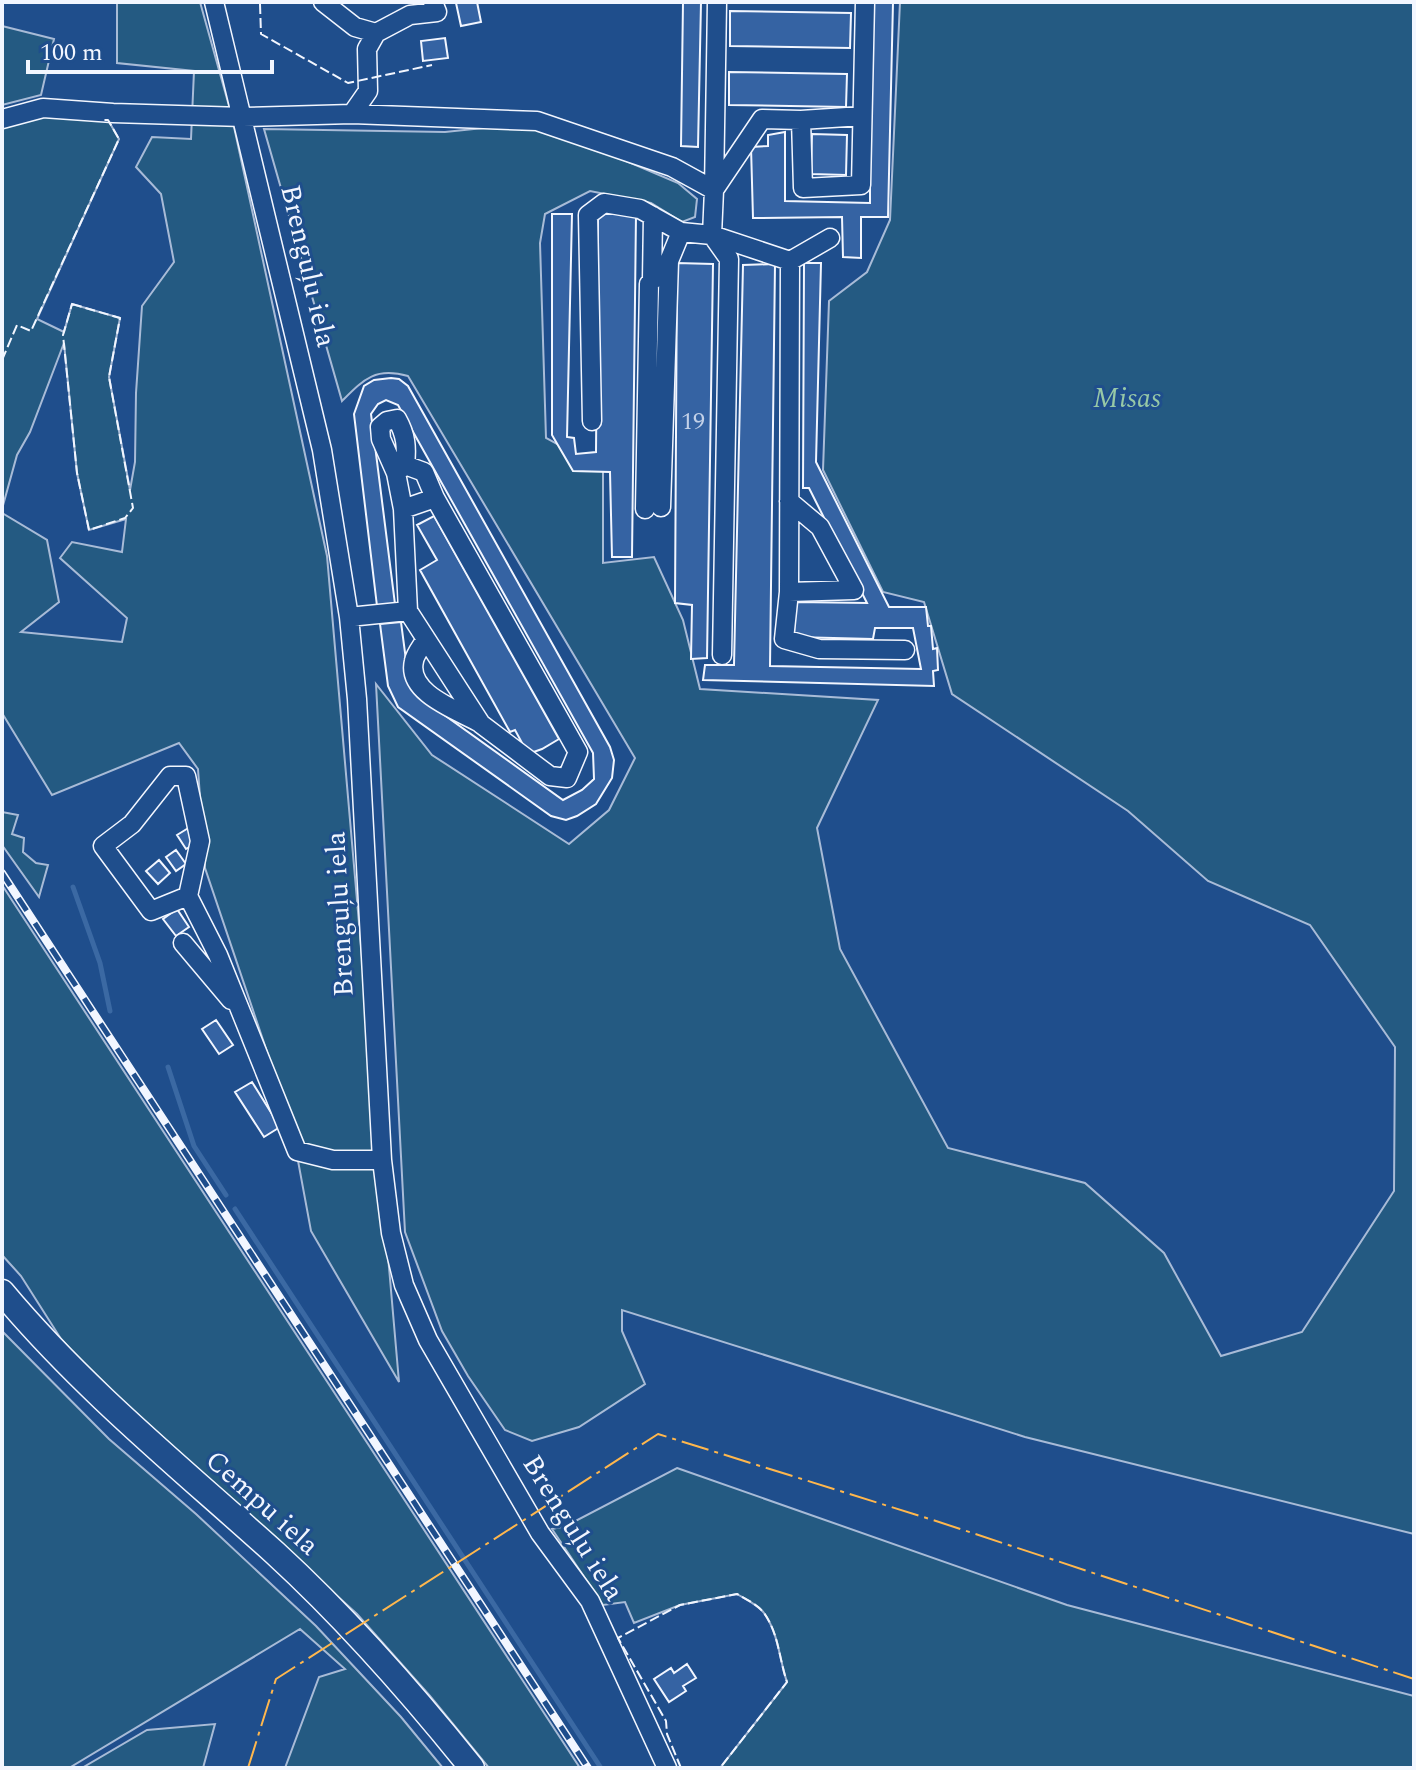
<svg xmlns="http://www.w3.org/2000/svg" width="1416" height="1770" font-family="Spectral,serif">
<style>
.green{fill:#245a82;stroke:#a8bbd7;stroke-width:2}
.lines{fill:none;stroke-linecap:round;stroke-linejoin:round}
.stream{stroke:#3b69a3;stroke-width:5}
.building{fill:#3563a3;stroke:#f2f6ff;stroke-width:2}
.minor-casing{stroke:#f2f6ff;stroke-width:21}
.major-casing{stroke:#f2f6ff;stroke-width:27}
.minor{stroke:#1f4e8c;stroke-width:18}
.major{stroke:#1f4e8c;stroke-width:24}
.rail-casing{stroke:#f2f6ff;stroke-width:8}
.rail{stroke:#1f4e8c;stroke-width:5;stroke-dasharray:15;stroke-linecap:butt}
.fence{stroke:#f2f6ff;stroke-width:2;stroke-dasharray:10 4;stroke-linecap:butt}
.power{stroke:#ffb74d;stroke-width:2;stroke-dasharray:28 6 4 6;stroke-linecap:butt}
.labels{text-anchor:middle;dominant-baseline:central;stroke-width:6;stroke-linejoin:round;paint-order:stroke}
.number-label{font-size:24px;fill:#c3d1e8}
.street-label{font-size:28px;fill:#f2f6ff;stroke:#1f4e8c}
.park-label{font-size:28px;font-style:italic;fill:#97c8a6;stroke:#1f4e8c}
</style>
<rect width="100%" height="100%" fill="#1f4e8c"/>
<!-- green -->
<path class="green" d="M117,2H200L231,113L327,556L399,1382L311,1231L291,1123L205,868L198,769L179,743L52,795L2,713V513L47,540L59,602L21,632L122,642L127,618L60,558L72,542L122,552L126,519L89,530L77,473L64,343L30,432L17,455L2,509V123L8,127L36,113L108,120L119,139L37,319L64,332L72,304L120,318L109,377L130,490L135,462L136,393L142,306L174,262L161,194L136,167L152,137L191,139L194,71L117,63Z
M900,2H1414V1534L1025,1437L622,1310V1331L645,1384L579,1427L532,1441L505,1430L468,1376L442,1331L405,1232L376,684L432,755L569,844L609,810L635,758L408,376C375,367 364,379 342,401L264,129L445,132L521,124L605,152L678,183L697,199L695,217L682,222L651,203L590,191L545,214L540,243L546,438L603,469V563L654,557L683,620L700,689L878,700L817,828L840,949L948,1148L1085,1183L1164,1253L1221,1356L1302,1332L1394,1191L1395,1047L1310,925L1208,881L1128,811L952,694L924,602L883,592L823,470L829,301L867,272L890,220Z
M2,26L54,39L41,95L2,105Z
M2,812L18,815L12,834L24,838L23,852L36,863L48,865L39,897L2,845Z
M2,885L580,1768H489L430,1696L357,1614L90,1371L61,1339L21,1276L2,1255Z
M2,1331L109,1439L196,1514L316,1626L401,1717L443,1768H285L319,1677L345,1669L300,1629L69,1768H2Z
M677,1468L1067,1605L1414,1696V1768H720L787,1682C779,1659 779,1634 764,1613C758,1605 745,1599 737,1594L680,1605L634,1623L625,1602L603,1605L552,1529L566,1526Z
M215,1724L203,1768H82L147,1730Z"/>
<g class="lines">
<!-- stream -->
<path class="stream" d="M73,887L100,963L110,1011
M168,1067L194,1146L226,1195
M235,1209L601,1768"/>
</g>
<!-- building -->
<path class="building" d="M477,2L481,22L461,26L456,3Z
M683,2H701L698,147L681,146Z
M870,2H893L888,217H861V258L843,257L842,217L753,218L751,147L768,146V135L785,132V201L870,203Z
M730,11L851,13L850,48L730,46Z
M445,38L448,58L423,61L421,41Z
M729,72L847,74L846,107L729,105Z
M812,134L847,135L846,175L811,174Z
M552,214H572L567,437L574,438L576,454L596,452L598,214H636L632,557H612L610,472L573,471L552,435Z
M677,263L713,264L707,658L691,659L692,605L675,603Z
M804,263H821L816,462L889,607H926L928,626H931L933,649L937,648L938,670L933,671L934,686L703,680L705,665H734L743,265L775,264L770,666L921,669L913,628H875L873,639L794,637L795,602L867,603L809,488H803Z
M391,378L399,379L408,386L610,747L614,760L612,778L596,804L577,816L566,820L551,816L398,707L388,686L380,624L401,622L409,683L422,699L563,800L582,790L594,779L593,753L398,405L386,400L378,404L371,414L395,604L377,606L354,414L364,386L374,380Z
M434,516L559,739L542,749L528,754L515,730L510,732L420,570L437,560L417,525Z
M190,827L199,841L186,849L177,835Z
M176,850L186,864L176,871L166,857Z
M159,860L170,873L158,884L146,871Z
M177,909L189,927L176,936L163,919Z
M216,1020L233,1045L219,1054L202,1029Z
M252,1082L280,1127L264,1137L235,1092Z
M687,1664L696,1678L683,1686L686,1691L669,1702L654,1679L671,1668L674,1673Z"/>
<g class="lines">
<defs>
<path id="minor" d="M214,2L322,450L349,617L357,699L382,1160L391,1233L404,1285L428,1340L540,1533L590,1601L667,1768
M323,2L355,27L376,33
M352,114L368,91L367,49L376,33L410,15L437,12L433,2
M2,119L43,108L113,113L243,117L352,114L537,121L672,167L714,190L717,2
M801,120L862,116
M790,261L830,238
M652,280L653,216
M592,421L588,215L604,203L640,209L681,232L712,235L714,190L762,119L801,120L803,188L861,185L865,2
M396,473L381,439L380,427L387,421L397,419C406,435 407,447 405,465
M661,507L669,261L681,232
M403,509L396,473L405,465L424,472L435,498
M645,509L649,284L669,261
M789,592L854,590L820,527L789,501
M349,617L408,611L481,724L550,776L567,778L578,752L435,498L403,509L408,611
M426,639C422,646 415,654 414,661C406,693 457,710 478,722
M722,655L729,259L712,235L790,261L789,592L784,639L819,649L905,650
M188,896L200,841L186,776H170L132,824L103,846L151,911L188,896L218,955L297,1151L333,1160H382
M183,943L231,1000"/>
<path id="major" d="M2,1292C83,1389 182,1469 275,1553C347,1619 411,1692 472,1768"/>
</defs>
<!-- minor casing -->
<use href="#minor" class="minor-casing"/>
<!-- major casing -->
<use href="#major" class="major-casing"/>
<!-- minor -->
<use href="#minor" class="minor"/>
<!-- major -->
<use href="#major" class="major"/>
<defs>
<path id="rail" d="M2,873L588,1768"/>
</defs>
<!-- rail casing -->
<use href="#rail" class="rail-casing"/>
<!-- rail -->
<use href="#rail" class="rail"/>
<!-- fence -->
<path class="fence" d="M260,4L261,34L348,83L432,65
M72,304L120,318L109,377L133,508L125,518L89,530L77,473L63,335Z
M2,360L17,325L31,331L119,139L108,120H104
M681,1768L667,1734L666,1721L618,1638L680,1605L737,1594C746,1599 758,1605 764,1613C779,1634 779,1659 787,1682L720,1768"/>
<!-- power -->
<path class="power" d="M248,1768L276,1679L658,1434L936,1521L1414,1679"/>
</g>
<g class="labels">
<!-- number labels -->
<g class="number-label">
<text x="693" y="422">19</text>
</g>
<!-- street labels -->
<g class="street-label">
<text transform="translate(308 266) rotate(77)">Brenguļu iela</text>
<text transform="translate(340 914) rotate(-93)">Brenguļu iela</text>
<text transform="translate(262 1503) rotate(42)">Cempu iela</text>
<text transform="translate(573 1528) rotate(58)">Brenguļu iela</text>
</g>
<!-- park labels -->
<g class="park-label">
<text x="1127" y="398">Misas</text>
</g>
</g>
<!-- border -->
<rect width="1416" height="1770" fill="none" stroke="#f2f6ff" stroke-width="8"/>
<!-- scale -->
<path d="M28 60v12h244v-12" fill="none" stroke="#f2f6ff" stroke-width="4"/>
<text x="40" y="60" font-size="24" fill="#f2f6ff" stroke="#1f4e8c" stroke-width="6" paint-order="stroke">100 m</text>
</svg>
